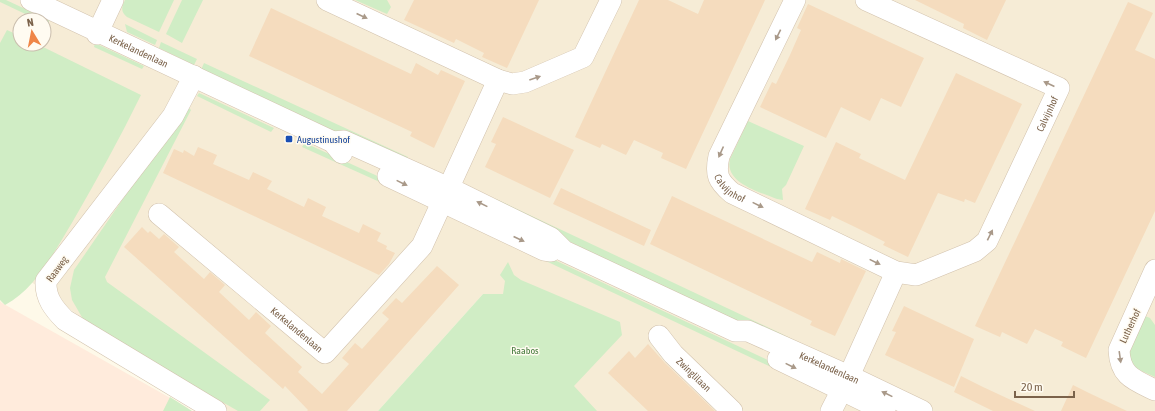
<svg xmlns="http://www.w3.org/2000/svg" width="1155" height="411" font-family="'Asap Condensed',sans-serif">
<style>
.residential{fill:#f6ecd6;fill-rule:evenodd}
.commercial{fill:#ffebdc}
.green{fill:#d0edc5}
.building{fill:#f5dcbe}
.lines{fill:none;stroke-linecap:round;stroke-linejoin:round}
.minor-casing{stroke:#d2c2ad;stroke-width:22}
.minor{stroke:#fff;stroke-width:21}
.oneway{fill:#a99989}
.transit-dot{fill:#1a4fb4;stroke:#fffbf1;stroke-width:1.5}
.labels{text-anchor:middle;dominant-baseline:central;stroke-width:3;stroke-linejoin:round;paint-order:stroke}
.street-label{font-size:10px;fill:#7b624a;stroke:#fffbf1}
.transit-label{font-size:10px;fill:#164399;stroke:#fffbf1;text-anchor:start}
.park-label{font-size:10px;fill:#477b3e;stroke:#fffbf1}
</style>
<rect width="100%" height="100%" fill="#fef9e9"/>
<!-- residential -->
<path class="residential" d="M0,0H1155V411H591L483,294L378,411H225L152,367L0,260ZM20,20H44V44H20Z"/>
<!-- commercial -->
<path class="commercial" d="M0,301L2,303L188,408L186,411H0Z"/>
<!-- green -->
<path class="green" d="M0,0H6L49,20V25L44,23V20H38L0,2Z
M125,0H174L159,32L127,17C121,12 121,8 125,0Z
M182,0H203L182,43L166,34Z
M355,0H387L391,7L387,14Z
M125,24L157,40L155,45L127,32Z
M7,30L20,36V44H37L141,95C120,138 97,179 73,221C55,250 37,288 5,305L0,300V43Z
M161,42L197,59L194,65L159,48Z
M95,43L144,66L142,69L94,47Z
M204,63L408,157L405,162L349,139L201,70Z
M199,93L274,128L271,132L197,96Z
M187,106L191,110L105,277L107,282L270,400L260,411H238L107,336L83,319L72,300L70,288L74,270Z
M748,121L804,146L786,185L782,189L783,200L777,199C760,192 724,183 730,159Z
M305,143L395,184L393,188L302,147Z
M496,199L778,332L808,347C699,312 598,253 494,205Z
M482,231L531,249L789,370L786,374Z
M508,262L514,275L521,280L620,322L622,335L574,386L597,411H378L483,294H503L505,281L500,275Z
M1145,316L1150,318L1155,325V377C1149,374 1143,372 1137,369C1119,357 1138,330 1145,316Z
M170,397L192,411H163Z"/>
<!-- building -->
<path class="building" d="M414,0H539L507,68L482,57L484,53L456,39L454,43L404,20Z
M639,0H668L698,14L704,0H765L686,169L661,158L663,153L634,140L626,155L602,144L600,148L575,137Z
M915,0H1006L987,40L963,28L964,24Z
M1128,2L1153,13L1135,50L1155,59V211L1086,358L1061,346L1063,342L1035,329L1027,344L1002,332L1000,337L975,326Z
M808,4L924,58L901,107L881,98L870,121L841,107L826,138L760,107L772,82L776,84L790,55L801,30L797,28Z
M271,8L411,74L416,63L438,75L441,70L465,81L434,148L410,136L412,132L249,56Z
M956,73L1022,104L975,203L965,199L964,202L938,193L908,257L883,245L885,242L855,227L832,216L830,220L805,209L836,142L861,154L859,158L905,180Z
M503,117L574,150L550,198L485,167L496,144L491,142Z
M198,147L217,155L213,164L249,180L253,172L272,181L267,189L304,207L308,198L326,207L322,216L359,233L363,224L381,233L377,241L387,246L386,249L395,253L389,264L379,275L163,173L174,149L183,153L184,150L194,156Z
M561,188L651,230L644,246L553,204Z
M672,196L812,262L817,252L840,263L841,259L866,271L835,336L810,325L812,321L650,244Z
M142,227L148,233L150,231L159,239L164,234L179,247L174,252L204,279L210,272L225,285L219,292L249,320L256,312L271,326L265,333L302,367L298,372L322,394L349,364L342,358L355,343L362,349L389,319L382,313L396,298L402,303L437,266L459,285L347,411H307L308,410L285,386L283,389L124,247Z
M904,306L974,339L954,387L885,355L896,332L892,331Z
M648,344L665,363L715,411H648L608,373L629,351L635,358Z
M961,376L983,387L1035,411H993L954,392Z
M1073,385L1089,393L1127,411H1061Z"/>
<g class="lines">
<defs>
<g id="minor">
<path id="s1" d="M31,0L333,142L342,153"/>
<path d="M327,0L498,80L512,84L525,82L583,57L611,0"/>
<path id="s2" d="M795,0L719,156C715,175 718,181 732,193L896,272L916,275L975,251L987,241L1059,88L866,0"/>
<path d="M97,34L113,0"/>
<path d="M194,76L173,116L46,281C45,298 54,309 65,320L216,411"/>
<path id="s3" d="M333,142L344,141L449,188L551,238L564,251L735,331H748L849,376L922,411"/>
<path d="M388,176L544,250L551,251"/>
<path id="s4" d="M159,214L325,353L422,246L498,80"/>
<path d="M1155,270L1119,350C1120,376 1134,380 1155,390"/>
<path id="s5" d="M659,336L673,354L732,411"/>
<path d="M778,359L885,411"/>
<path d="M831,411L849,376L896,272"/>
</g>
</defs>
<!-- minor casing -->
<use href="#minor" class="minor-casing"/>
<!-- minor -->
<use href="#minor" class="minor"/>
</g>
<!-- one-way arrows -->
<defs><path id="oneway-solid" d="M-6-.8H1V-3.2L6.5 0L1 3.2V.8H-6Z"/></defs>
<g class="oneway">
<use href="#oneway-solid" transform="translate(362 16) rotate(25)"/>
<use href="#oneway-solid" transform="translate(778 35) rotate(116)"/>
<use href="#oneway-solid" transform="translate(535 78) rotate(-19)"/>
<use href="#oneway-solid" transform="translate(1049 84) rotate(-155)"/>
<use href="#oneway-solid" transform="translate(721 152) rotate(114)"/>
<use href="#oneway-solid" transform="translate(402 183) rotate(26)"/>
<use href="#oneway-solid" transform="translate(482 204) rotate(-154)"/>
<use href="#oneway-solid" transform="translate(758 205) rotate(26)"/>
<use href="#oneway-solid" transform="translate(990 235) rotate(-64)"/>
<use href="#oneway-solid" transform="translate(519 239) rotate(25)"/>
<use href="#oneway-solid" transform="translate(875 262) rotate(26)"/>
<use href="#oneway-solid" transform="translate(1120 357) rotate(82)"/>
<use href="#oneway-solid" transform="translate(791 366) rotate(26)"/>
<use href="#oneway-solid" transform="translate(887 394) rotate(-154)"/>
</g>
<!-- markers -->
<rect class="transit-dot" x="285" y="135" width="8" height="8" rx="2"/>
<g class="labels">
<!-- street labels -->
<g class="street-label">
<text stroke="none"><textPath href="#s1" startOffset="119">Kerkelandenlaan</textPath></text>
<text stroke="none"><textPath href="#s2" startOffset="638">Calvijnhof</textPath></text>
<text stroke="none"><textPath href="#s2" startOffset="211">Calvijnhof</textPath></text>
<text transform="translate(57 269) rotate(-54)">Raaweg</text>
<text transform="translate(1130 326) rotate(-65)">Lutherhof</text>
<text stroke="none"><textPath href="#s4" startOffset="180">Kerkelandenlaan</textPath></text>
<text stroke="none"><textPath href="#s3" startOffset="549">Kerkelandenlaan</textPath></text>
<text stroke="none"><textPath href="#s5" startOffset="52">Zwinglilaan</textPath></text>
</g>
<!-- transit labels -->
<g class="transit-label">
<text x="297" y="139">Augustinushof</text>
</g>
<!-- park labels -->
<g class="park-label">
<text x="525" y="350">Raabos</text>
</g>
</g>
<!-- north arrow -->
<g transform="translate(32 32) rotate(350)"><circle r="19" fill="#fffbf1" stroke="#cabeae"/>
<path d="M0-3L7 15L0 10L-7 15Z" fill="#ef8547"/>
<text y="-6" font-size="11" font-weight="bold" text-anchor="middle" fill="#7b624a">N</text>
</g>
<!-- scale -->
<path d="M1015 391v6h59v-6" fill="none" stroke="#7b624a" stroke-width="2"/>
<text x="1021" y="391" font-size="12" fill="#7b624a" stroke="#fffbf1" stroke-width="3" paint-order="stroke">20 m</text>
</svg>
